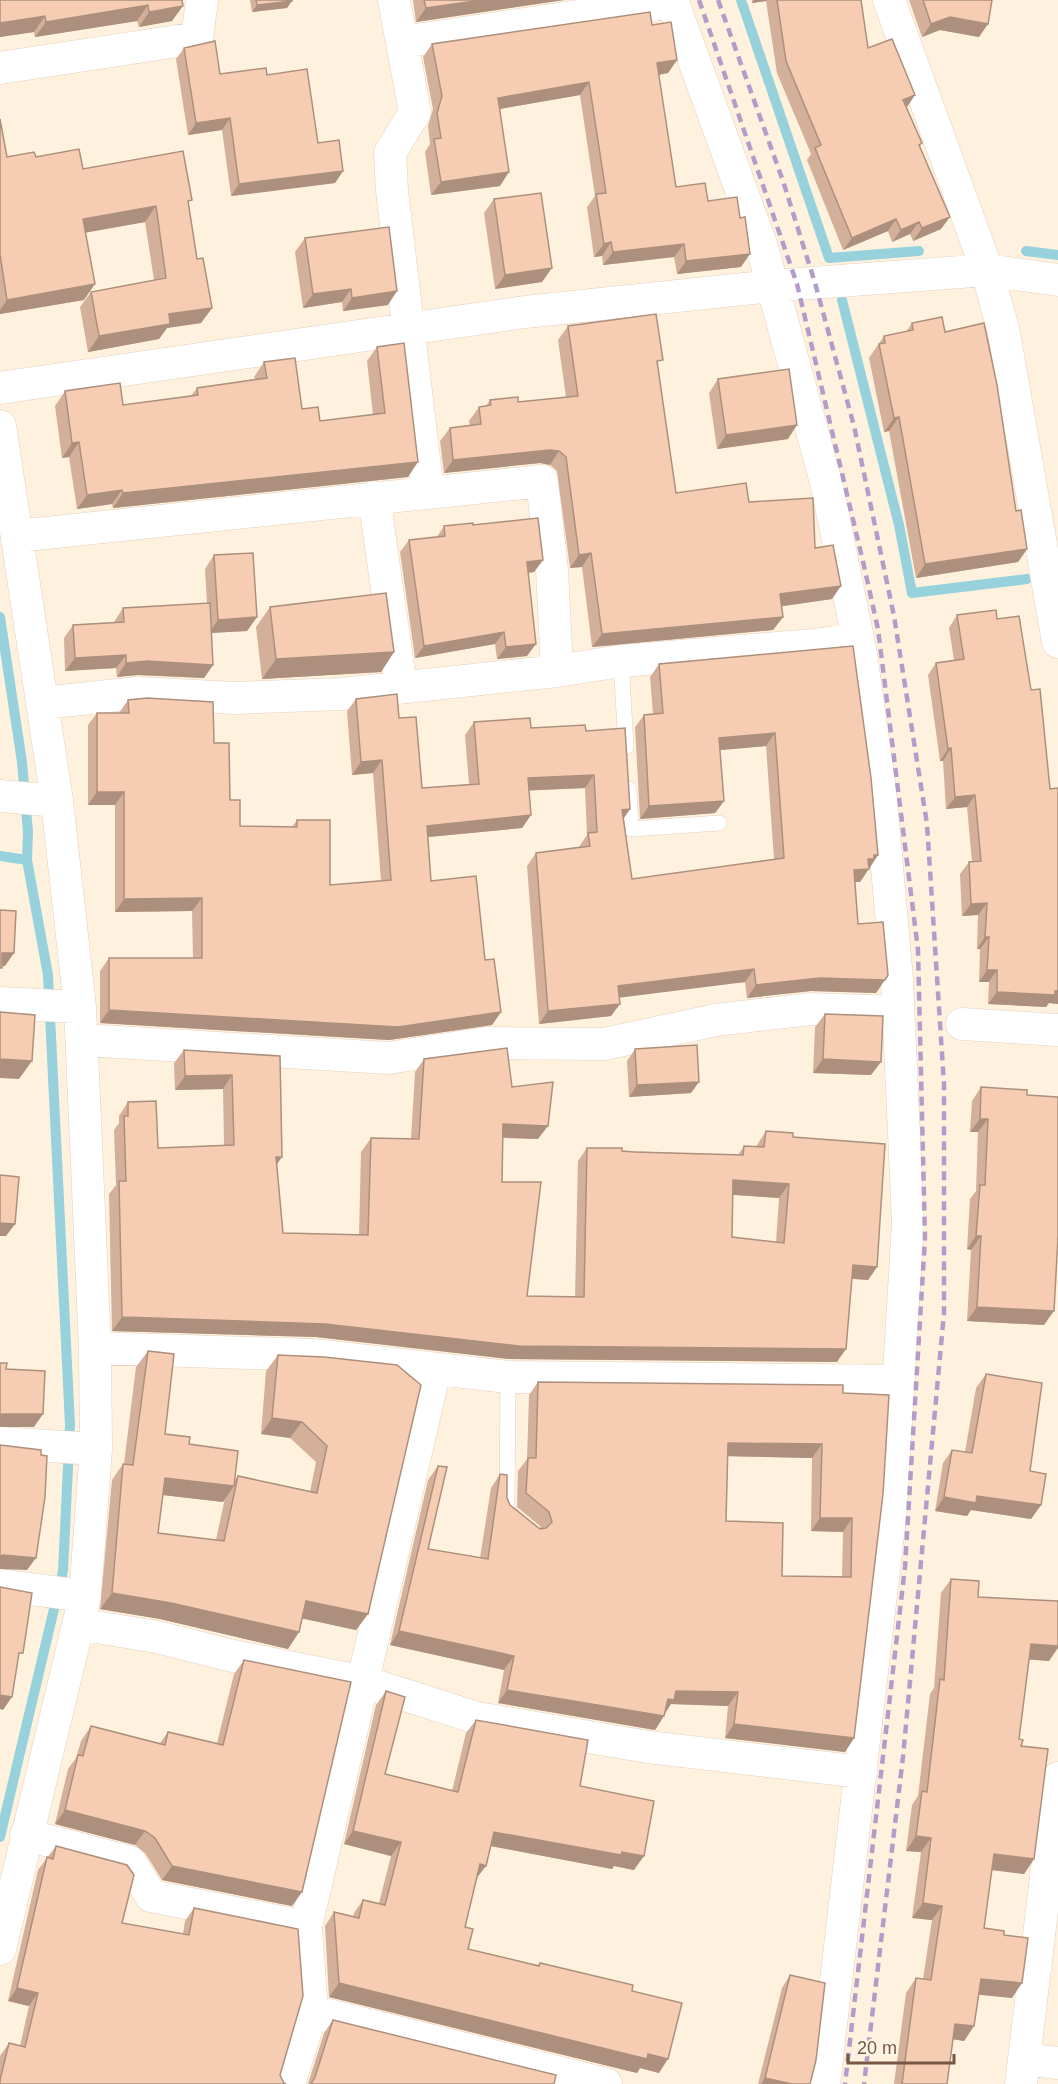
<svg xmlns="http://www.w3.org/2000/svg" width="1058" height="2084" font-family="Arial,sans-serif">
<style>
.lines{fill:none;stroke-linecap:round;stroke-linejoin:round}
.stream{stroke:#97d2dc;stroke-width:10}
.service-casing{stroke:#e5cfbd;stroke-width:16}
.minor-casing{stroke:#e5cfbd;stroke-width:33}
.service{stroke:#fff;stroke-width:15}
.minor{stroke:#fff;stroke-width:32}
.rail{stroke:#b39dc8;stroke-width:4.5;stroke-dasharray:9 6;stroke-linecap:butt}
.wall{fill:#d4b09a;fill-rule:evenodd}
.shaded-wall{fill:#ac907d}
.building{fill:#f6cdb3;stroke:#ac907d;stroke-width:1.5;fill-rule:evenodd}
</style>
<rect width="100%" height="100%" fill="#fef2de"/>
<g class="lines">
<!-- stream -->
<path class="stream" d="M741,0L829,258L919,251
M1026,251L1058,255
M842,300L899,525L912,593L1027,579
M0,617L22,762L28,832L27,860L48,975L70,1425L63,1571L0,1837
M0,856L27,860"/>
<defs>
<path id="service" d="M621,661L626,747
M629,789L631,829L719,823
M508,1377L507,1511L512,1515"/>
<path id="minor" d="M394,0L415,112L390,153L392,191L428,492
M672,0L762,247L827,486L861,654L880,789L897,979L908,1222L891,1509L824,2084
M889,0L987,270L1004,333L1058,642
M402,42L674,2
M0,68L197,38L202,0
M0,388L525,312L772,286L987,270L1058,280
M0,426L57,801L80,1007L95,1348L96,1449L85,1596L0,1949
M374,497L401,687
M17,536L542,481L552,569L557,671
M42,703L137,693L235,698L341,694L557,671L621,661L813,645L858,639
M0,796L57,801
M0,1003L80,1007
M962,1024L1058,1030
M83,1040L388,1058L486,1043L604,1044L716,1020L811,1009L898,1012
M95,1348L314,1355L508,1377L899,1381
M0,1443L96,1449
M0,1585L85,1596
M78,1624L157,1637L233,1656L364,1682L477,1718L648,1747L861,1772
M26,1835L130,1862L151,1896L306,1927
M312,2011L606,2084
M1024,2059L1058,2063
M289,2084L312,2011L306,1927L435,1370
M1021,2084L1058,1778"/>
</defs>
<!-- service casing -->
<use href="#service" class="service-casing"/>
<!-- minor casing -->
<use href="#minor" class="minor-casing"/>
<!-- service -->
<use href="#service" class="service"/>
<!-- minor -->
<use href="#minor" class="minor"/>
<!-- rail -->
<path class="rail" d="M699,0L797,284L864,566L878,629L918,950L925,1238L905,1567L845,2084
M718,0L783,181L815,283L854,426L894,616L927,824L944,1084V1313L903,1757L864,2084"/>
</g>
<!-- wall -->
<path class="wall" d="M0,0H182L172,21L139,27L137,21L35,37L34,32L0,37Z
M250,0H292L287,8L252,12Z
M413,0H564L416,22Z
M752,0H861L868,48L906,107L922,143L920,146L941,229L913,241L910,234L892,242L888,231L843,250L807,160L811,154L777,73L766,1L752,3Z
M909,0H992L979,37L940,30L922,37Z
M652,25L677,60L668,73L659,75L676,187L708,201L741,267L677,274L674,257L603,265L602,256L594,257L587,207L595,196L580,95L499,109L500,186L431,195L425,152L430,144L428,126L433,109L423,57L432,44Z
M184,48L220,74L267,75L318,143L343,171L335,183L231,196L222,130L188,135L176,59Z
M0,119L7,157H36L83,169L189,205L197,259L212,308L201,323L167,328L159,339L88,352L80,307L91,292L154,280L145,222L86,232L84,300L0,314Z
M494,199L542,282L495,289L484,213Z
M305,238L388,305L343,311L342,302L303,308L295,252Z
M912,323L945,332L1016,511L1027,549L1018,562L916,578L889,431L884,432L869,358L884,336L906,332Z
M568,326L658,367L676,493L749,502L815,548L832,599L781,606L783,617L773,630L592,647L582,567L570,568L557,471L550,465L540,463L444,473L440,441L450,428L470,425L469,421L479,407L486,406L490,400L518,402L566,397L558,340Z
M377,347L408,477L113,508L112,504L77,509L69,457L62,458L55,406L65,391L123,405L191,396L197,388L255,379L254,377L264,362L302,409L320,421L373,415L367,361Z
M718,379L788,439L717,449L709,393Z
M473,525L543,560L534,572L528,573L527,656L497,659L495,644L415,658L400,552L409,540L437,537L444,526Z
M214,555L257,617L247,631L211,633L213,665L204,678L138,675L117,677L116,668L65,671L64,638L73,625L114,622L123,608L207,603L205,569Z
M270,607L394,652L381,672L262,679L256,627Z
M957,615L997,619L1031,690L1050,789L1058,788V1004L1049,1003L1046,1007L988,1004L989,982H979L980,949H977L978,915L962,916L960,874L969,862H972L967,807L946,809L943,761H940L928,675L936,663L954,660L949,628Z
M853,646L878,855L860,882H855L858,924L876,993L811,991L747,998L745,982L619,997L611,1016L539,1024L527,866L536,853L579,847L587,835L585,788L529,790L531,815L522,828L428,837L431,881L485,960L501,1012L492,1025L389,1040L100,1023V971L109,958H193L192,911L115,912V805H88V725L97,713H119L128,700L214,743L230,800L240,826L292,827L297,820L330,885L381,881L373,773L352,775L347,711L356,699L399,718L422,788L469,784L465,735L474,722L531,728L586,731L630,809L624,818L632,879L774,859L766,746L720,750L724,801L715,813L640,819L635,727L644,715L653,714L650,677L659,664Z
M825,1014L871,1075L813,1073L815,1027Z
M635,1049L691,1093L629,1097L627,1061Z
M184,1050L280,1056L277,1165L283,1233L359,1235L361,1152L371,1138L411,1139L415,1072L424,1059L512,1087L538,1139L503,1138L502,1182L527,1296L575,1297L578,1161L587,1148L622,1151L738,1155L744,1146L756,1147L757,1145L766,1131L793,1137L877,1267L868,1280L852,1279L837,1362L509,1359L316,1337L112,1331L109,1194L116,1185L114,1130L119,1123V1116L128,1102L158,1148L224,1145L223,1089L175,1090L174,1063ZM733,1195L779,1198L776,1242L732,1237Z
M981,1087L1027,1095L1044,1325L967,1321L971,1250L967,1249L970,1199L976,1191L978,1132H970L972,1101Z
M148,1351L165,1434L189,1444L234,1481L238,1476L310,1492L316,1462L290,1438L261,1434L266,1371L278,1355L324,1357L368,1614L356,1630L302,1618L299,1632L288,1649L160,1619L100,1609L112,1480L123,1464H124L136,1367ZM163,1495L223,1502L225,1498L216,1540L158,1533Z
M986,1374L1030,1471L1041,1505L1031,1519L971,1510L967,1516L935,1511L943,1463L952,1450L965,1452L976,1388Z
M538,1382L889,1395L854,1738L845,1752L725,1738L728,1706L671,1704L655,1730L498,1703L504,1670L390,1645L428,1480L438,1466L428,1549L480,1558L491,1488L500,1474L507,1498L510,1505L540,1529V1526L517,1507L518,1471L527,1459L529,1395ZM728,1456L812,1458L811,1531L843,1532L842,1577L782,1576L726,1521Z
M951,1579L978,1597L1049,1661L1029,1659L1019,1739L1021,1746L1034,1859L1024,1874L992,1870L984,1928L1004,1935L1012,1998L979,1994L974,2026L964,2041L953,2039L947,2084H894L906,1993L916,1978L923,1979L932,1920L912,1918L921,1852L906,1851L912,1805L918,1796L930,1694L934,1688L941,1593Z
M244,1660L302,1892L292,1906L162,1880L145,1853L135,1845L55,1824L68,1769L76,1758L81,1741L91,1726L160,1743L168,1732L217,1743L234,1674Z
M386,1691L385,1774L452,1791L466,1733L476,1720L580,1786L634,1870L614,1866L612,1869L491,1846L476,1879L465,1927L468,1949L538,1965L540,1963L632,1991L659,2073L640,2068L637,2073L329,1997L325,1926L334,1912L353,1917L354,1913L363,1900L379,1903L391,1856L344,1844L376,1705Z
M56,1846L122,1923L183,1934L185,1921L194,1908L298,1929L0,2084V2056L9,2043L20,2046L29,2006L8,2001L38,1870Z
M790,1975L810,2084H758L782,1988Z
M333,2020L554,2084H308L324,2033Z"/>
<!-- shaded-wall -->
<path class="shaded-wall" d="M482,0H564L416,22L426,8Z
M754,0H767L766,1L752,3Z
M292,1L287,8L252,12L257,5Z
M148,5L137,21L35,37L46,22Z
M183,6L172,21L139,27L149,12Z
M45,16L34,32L0,37V23Z
M950,17L988,24L979,37L940,30L922,37L931,24Z
M677,60L668,73L648,76L657,63Z
M589,82L580,95L488,111L498,98Z
M915,95L907,107L903,100Z
M230,118L222,130L188,135L196,123Z
M343,171L335,183L231,196L239,184Z
M509,172L500,186L431,195L441,182Z
M156,206L145,222L73,235L83,219Z
M950,217L941,229L913,241L922,228Z
M896,219L888,231L843,250L852,238Z
M919,222L910,234L892,242L901,230Z
M611,242L602,256L594,257L604,244Z
M684,244L674,257L603,265L613,252Z
M750,254L741,267L677,274L686,261Z
M552,268L542,282L495,289L505,275Z
M95,284L84,300L0,314V310L7,300Z
M351,289L342,302L303,308L313,294Z
M397,291L388,305L343,311L352,298Z
M212,308L201,323L167,328L159,339L88,352L99,336L169,314Z
M899,417L889,431L884,432L894,418Z
M797,425L788,439L717,449L726,435Z
M79,442L69,457L62,458L72,443Z
M550,450L559,451L550,465L540,463L444,473L453,460Z
M418,462L408,477L113,508L123,493Z
M122,490L112,504L77,509L87,495Z
M1027,549L1018,562L916,578L925,564Z
M591,553L582,567L570,568L579,555Z
M543,560L534,572L518,574L527,562Z
M841,586L832,599L770,608L780,594Z
M257,617L247,631L209,633L218,620Z
M783,617L773,630L592,647L602,634Z
M504,632L495,644L415,658L424,646Z
M536,644L527,656L497,659L506,647Z
M394,652L381,672L262,679L276,659Z
M126,655L116,668L65,671L75,658Z
M147,661L213,665L204,678L138,675L117,677L126,663Z
M775,733L766,746L710,751L719,738Z
M951,748L943,761H940L948,749Z
M382,760L373,773L352,775L361,762Z
M594,775L585,788L519,791L528,778Z
M97,792H124L115,805H88Z
M975,795L967,807L946,809L955,797Z
M724,801L715,813L640,819L649,806Z
M630,809L621,822L622,810Z
M531,815L522,828L418,838L427,826Z
M874,855H878L860,882H845L854,870Z
M202,898L192,911L115,912L124,899Z
M987,903L978,915L962,916L971,904Z
M985,937H989L980,949H977Z
M2,953H14L5,966H0Z
M754,969L745,982L609,999L618,986Z
M987,970H997L989,982H979Z
M820,978L885,980L876,993L811,991L747,998L756,985Z
M1055,991H1058V1004L1049,1003L1046,1007L988,1004L997,992Z
M620,1004L611,1016L539,1024L548,1011Z
M109,1010L501,1012L492,1025L389,1040L100,1023Z
M0,1059L32,1061L19,1079L0,1078Z
M823,1059L881,1062L871,1075L813,1073Z
M232,1075L223,1089L175,1090L185,1076Z
M699,1082L691,1093L629,1097L637,1085Z
M980,1119H988L978,1132H970Z
M503,1124L548,1126L538,1139L493,1137Z
M276,1157H282L273,1170Z
M733,1180L789,1184L779,1198L724,1194Z
M0,1223L15,1224L6,1236H0Z
M976,1236H981L971,1250L967,1249Z
M853,1265L877,1267L868,1280L844,1278Z
M977,1307L1054,1311L1044,1325L967,1321Z
M122,1317L325,1324L846,1349L837,1362L509,1359L316,1337L112,1331Z
M2,1414H43L34,1427H0V1415Z
M272,1418L302,1422L290,1438L261,1434Z
M728,1443L822,1444L812,1458L718,1456Z
M165,1478L234,1486L223,1502L154,1494Z
M977,1496L1041,1505L1031,1519L971,1510L967,1516L935,1511L944,1497Z
M820,1518H852L843,1532L811,1531Z
M3,1555L36,1558L27,1570L0,1569V1557Z
M112,1593L171,1603L299,1632L288,1649L160,1619L100,1609Z
M306,1601L368,1614L356,1630L295,1617Z
M399,1631L514,1656L504,1670L390,1645Z
M1031,1644L1058,1646V1648L1049,1661L1021,1659Z
M507,1690L664,1716L655,1730L498,1703Z
M676,1691L738,1692L728,1706L671,1704L664,1714L668,1699Z
M0,1695L12,1697L3,1710L0,1709Z
M734,1724L854,1738L845,1752L725,1738Z
M65,1810L145,1831L135,1845L55,1824Z
M353,1831L401,1842L391,1856L344,1844Z
M494,1832L644,1856L634,1870L614,1866L612,1869L485,1845Z
M916,1836L931,1838L921,1852L906,1851Z
M994,1854L1034,1859L1024,1874L984,1869Z
M480,1864L486,1866L476,1879Z
M172,1866L302,1892L292,1906L162,1880Z
M923,1903L942,1906L932,1920L912,1918Z
M981,1979L1022,1983L1012,1998L971,1994Z
M339,1983L668,2059L659,2073L640,2068L637,2073L329,1997Z
M17,1988L38,1993L29,2006L8,2001Z
M955,2024L974,2026L964,2041L945,2038Z
M765,2078L792,2084H761Z"/>
<!-- building -->
<path class="building" d="M0,0H182L183,6L149,12L148,5L46,22L45,16L0,23Z
M256,0H292V1L257,5Z
M424,0H482L426,8Z
M777,0H861L868,48L892,39L915,95L903,100L922,143L919,145L950,217L922,228L919,222L901,230L896,219L852,238L815,148L821,145L786,61Z
M923,0H992L988,24L950,17L931,24Z
M650,12L652,25L671,22L677,60L657,63L676,187L705,183L708,201L737,197L740,218L745,217L750,254L686,261L684,244L613,252L611,242L604,244L596,194L606,193L589,82L498,98L509,172L441,182L434,139L441,138L437,113L442,96L432,44Z
M215,41L220,74L266,68L267,75L307,69L318,143L339,140L343,171L239,184L230,118L196,123L184,48Z
M0,119L7,157L34,152L36,157L79,149L83,169L183,151L192,200L188,201L197,259L203,258L212,308L169,314L170,324L99,336L91,292L166,278L156,206L83,219L95,284L7,300L0,254Z
M541,193L552,268L505,275L494,199Z
M389,227L397,291L352,298L351,289L313,294L305,238Z
M656,314L663,360L657,361L676,493L746,483L749,502L813,498L815,548L833,545L841,586L780,594L783,617L602,634L591,553L579,555L566,457L559,451L550,450L453,460L450,428L481,424L479,407L491,405L490,400L518,397V402L578,396L568,326Z
M942,317L945,332L984,323L997,385L1016,511L1021,510L1027,549L925,564L899,417L894,418L879,344L885,343L884,336L913,330L912,323Z
M404,343L418,462L123,493L122,490L87,495L79,442L72,443L65,391L120,383L123,405L198,395L197,388L267,378L264,362L295,358L302,409L318,407L320,421L385,413L377,347Z
M789,369L797,425L726,435L718,379Z
M538,518L543,560L527,562L536,644L506,647L504,632L424,646L409,540L445,536L444,526L473,523V525Z
M253,553L257,617L218,620L214,555Z
M386,593L394,652L276,659L270,607Z
M210,603L213,665L147,661L126,663V655L75,658L73,625L124,622L123,608Z
M996,610L997,619L1019,616L1031,690L1040,689L1050,789L1058,788V991H1055V995L997,992V970H987L989,937H985L987,903L971,904L969,862L981,861L975,795L955,797L951,748L948,749L936,663L964,659L957,615Z
M853,646L871,778L878,855H874V859H868L869,869L854,870L858,924L883,922L888,975L885,980L820,978L756,985L754,969L618,986L620,1004L548,1011L536,853L590,846L588,833L597,832L594,775L528,778L531,815L427,826L431,881L476,876L485,960L494,959L501,1012L398,1027L109,1010V958H202V898L124,899V792H97V713H129L128,700L147,698L213,702L214,743H229L230,800H240V826L297,827V820H330V885L391,880L382,760L361,762L356,699L397,694L399,718L416,717L422,788L479,784L474,722L530,718L531,728L585,725L586,731L625,728L630,809L622,810L632,879L784,858L775,733L719,738L724,801L649,806L644,715L663,713L659,664Z
M0,910L16,911L14,953H2V968H0Z
M0,1012L35,1015L32,1061L0,1059Z
M825,1014L883,1016L881,1062L823,1059Z
M697,1045L699,1082L637,1085L635,1049Z
M507,1048L512,1087L553,1082L548,1126L503,1124L502,1182H541L527,1296L584,1297L587,1148H622V1151L634,1152L743,1155L744,1146L764,1147L766,1131L793,1133V1137L885,1144L877,1267L853,1265L846,1349L519,1346L325,1324L122,1317L119,1181H126L124,1116H128V1102L156,1101L158,1148L234,1145L232,1075L185,1076L184,1050L280,1056L282,1157H276L283,1233L368,1235L371,1138L419,1139L424,1059ZM733,1180L789,1184L784,1243L732,1237Z
M981,1087L1027,1090V1095L1058,1097V1237L1054,1311L977,1307L981,1236H976L980,1185H985L988,1119H980Z
M0,1175L19,1177L15,1224L0,1223Z
M148,1351L174,1354L165,1434L190,1437L189,1444L238,1451L234,1486L165,1478L158,1533L224,1541L238,1476L317,1493L327,1446L302,1422L272,1418L278,1355L324,1357L397,1365L421,1385L368,1614L306,1601L299,1632L171,1603L112,1593L123,1464L133,1465Z
M0,1363H7L6,1369L45,1371L43,1414H2L0,1415Z
M986,1374L1042,1383L1030,1471L1046,1474L1041,1505L977,1496L976,1503L944,1497L952,1450L972,1453Z
M538,1382L843,1385V1393L889,1395L883,1494L854,1738L734,1724L738,1692L676,1691L674,1700L668,1699L664,1716L507,1690L514,1656L399,1631L438,1466L447,1467L428,1549L488,1559L500,1474L507,1475V1498L510,1505L540,1529L546,1528L552,1522L549,1512L526,1493L528,1458H536ZM728,1443L822,1444L820,1518H852L851,1577L782,1576L783,1523L726,1521Z
M0,1445L41,1450V1455L47,1456L45,1497L36,1558L3,1555L0,1557Z
M951,1579L979,1581L978,1597L1058,1601V1646L1031,1644L1019,1739L1023,1740L1021,1746L1048,1749L1034,1859L994,1854L984,1928L1004,1931V1935L1028,1938L1022,1983L981,1979L974,2026L955,2024L947,2084H902L916,1978L931,1980L942,1906L923,1903L931,1838L916,1836L922,1791L927,1792L940,1679L944,1680Z
M0,1587L32,1593L23,1653H19L12,1697L0,1695Z
M244,1660L351,1682L302,1892L172,1866L155,1838L145,1831L65,1810L78,1755L83,1756L91,1726L165,1745L168,1732L223,1745Z
M386,1691L405,1697L385,1774L458,1792L476,1720L588,1740L580,1786L654,1801L644,1856L622,1852L621,1855L494,1832L486,1866L480,1864L465,1927L473,1929L468,1949L539,1966L540,1963L633,1985L632,1991L682,2003L668,2059L648,2054L647,2059L339,1983L334,1912L359,1918L363,1900L385,1905L401,1842L353,1831Z
M56,1846L127,1865L134,1875L122,1923L189,1935L194,1908L298,1929L303,1996L280,2075L284,2083L286,2084H0V2080L9,2043L25,2047L38,1993L17,1988L47,1857L53,1859Z
M790,1975L825,1983L816,2060L810,2084H792L765,2078Z
M333,2020L556,2075L554,2084H311L315,2077Z"/>
<!-- scale -->
<path d="M848 2054v9h106v-9" fill="none" stroke="#765644" stroke-width="3"/>
<text x="857" y="2054" font-size="18" fill="#765644" stroke="#fff5e7" stroke-width="4.5" paint-order="stroke">20 m</text>
</svg>
